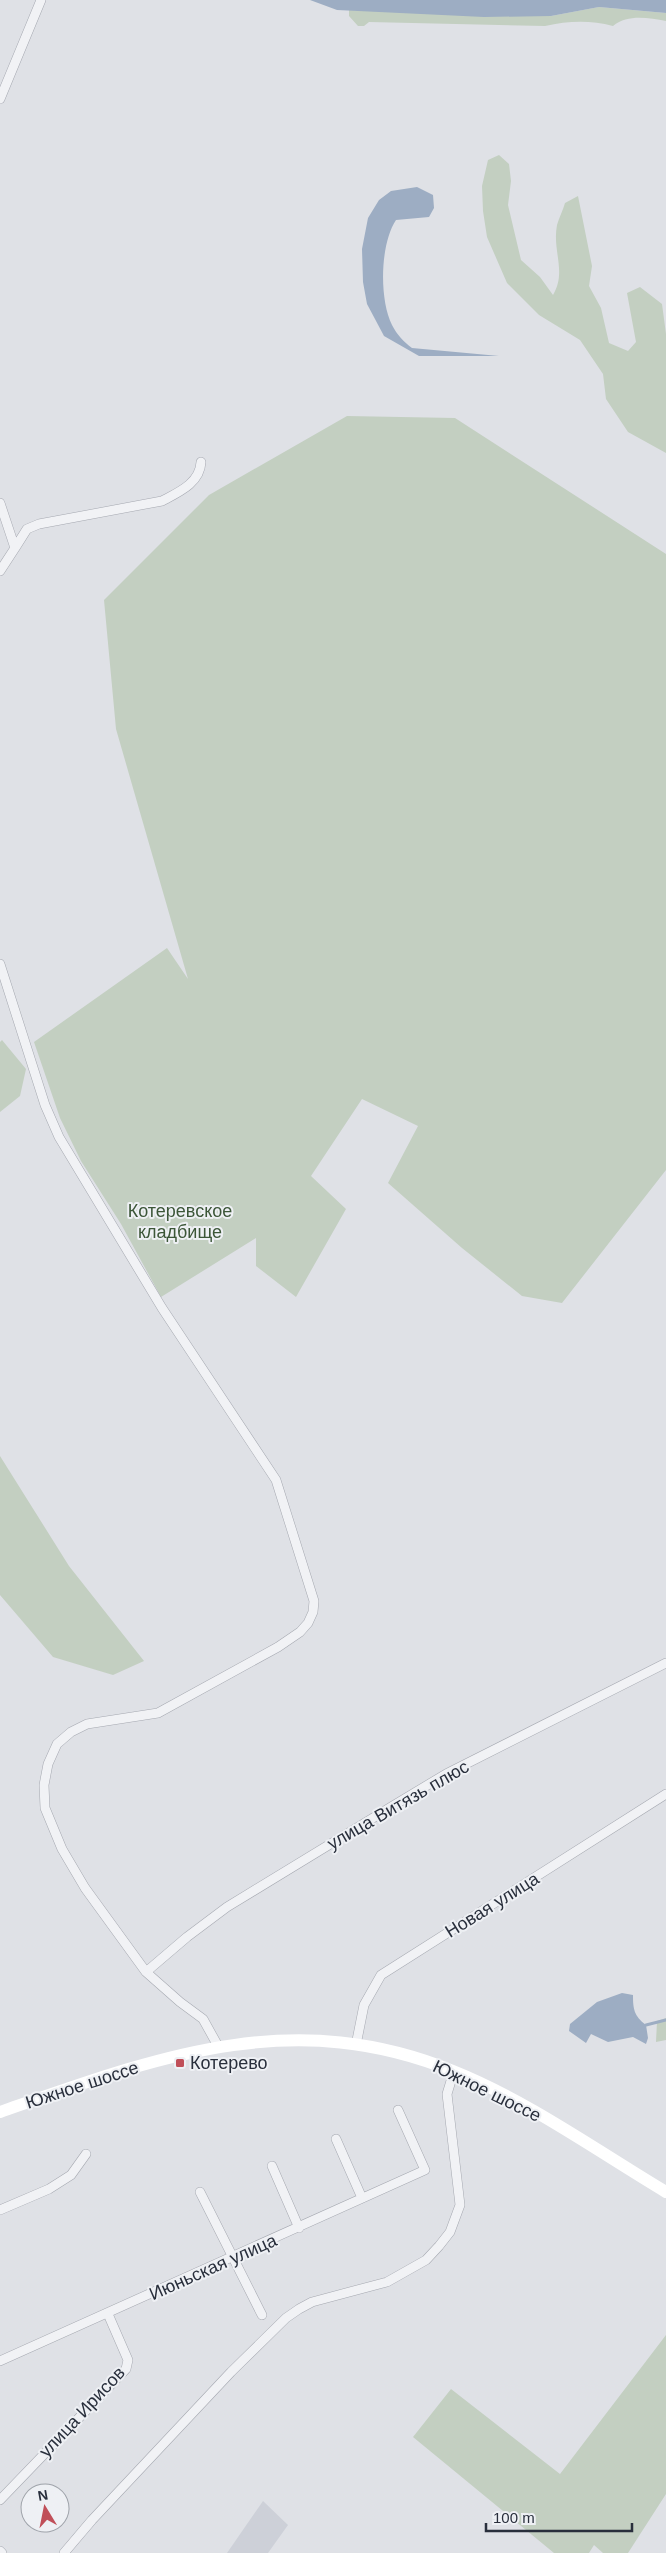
<svg xmlns="http://www.w3.org/2000/svg" width="666" height="2553" font-family="Arial,sans-serif">
<style>
.built{fill:#cdd0d8}
.green{fill:#c3cfc1}
.water{fill:#9dadc3}
.lines{fill:none;stroke-linecap:round;stroke-linejoin:round}
.stream{stroke:#9dadc3;stroke-width:3}
.street-casing{stroke:#a5a8b0;stroke-width:10}
.street{stroke:#f1f2f5;stroke-width:9}
.secondary{stroke:#fff;stroke-width:12}
.poi-dot{fill:#c04f59;stroke:#eef0f4;stroke-width:2}
.labels{text-anchor:middle;dominant-baseline:central;stroke-width:4;stroke-linejoin:round;paint-order:stroke}
.park-label{font-size:18px;fill:#3c5638;stroke:#eef0f4}
.street-label{font-size:18px;fill:#292f3c;stroke:#eef0f4}
.poi-label{font-size:18px;fill:#292f3c;stroke:#eef0f4;text-anchor:start}
</style>
<rect width="100%" height="100%" fill="#dfe1e6"/>
<!-- built -->
<path class="built" d="M263,2501L288,2525L268,2553H227Z"/>
<!-- green -->
<path class="green" d="M599,7L666,13V21C648,18 628,14 613,26C590,20 568,21 545,26L369,22L364,26H358L349,16V10L551,16Z
M499,155L509,164L511,181L508,205L521,260L540,277L553,295C567,272 552,251 557,225C559,218 563,210 565,203L578,196L592,266L589,286L601,308L609,343L628,351L636,342L627,293L640,287L662,304L666,334V453L628,432L606,399L603,374L580,340L539,315L507,283L487,237L483,211L482,186L488,160Z
M347,416L455,418L666,554V1170L562,1303L522,1296L462,1248L388,1183L418,1126L362,1099L311,1176L346,1209L296,1297L256,1266V1238L161,1297L121,1224L81,1161L60,1118L34,1042L167,948L188,979L116,729L104,600L209,495Z
M2,1040L26,1069L20,1096L0,1112V1042Z
M0,1456L69,1566L144,1661L113,1675L53,1657L0,1595Z
M666,2018V2040L656,2042L657,2021Z
M666,2335V2494L628,2553H603L594,2545L589,2553H554L413,2437L451,2389L560,2474Z"/>
<!-- water -->
<path class="water" d="M310,0H666V13L599,7L551,16L484,17L337,10Z
M417,187L433,195L434,208L429,217L396,220C380,244 379,299 392,325C397,335 404,342 412,348L499,356H419L384,336L367,304L363,282L362,249L368,218L379,200L391,191Z
M622,1993L633,1995C633,2009 634,2016 646,2025L648,2038L646,2044L633,2037L608,2042L591,2034L586,2043L569,2031L570,2024L597,2002Z"/>
<g class="lines">
<!-- stream -->
<path class="stream" d="M646,2025L666,2020"/>
<defs>
<path id="street" d="M0,99L41,0
M0,503L15,548L0,571
M15,548L27,529L39,524L162,501C179,492 200,483 201,462
M0,964L45,1105L59,1137L162,1308L276,1480L314,1601L313,1612L308,1623L300,1632L278,1647L158,1713L87,1724L71,1732L57,1744L48,1764L44,1785L45,1808L62,1849L85,1888L146,1972L180,2002L203,2019L218,2046
M146,1972L187,1937L227,1907L391,1807L446,1774L666,1663
M356,2045L364,2005L381,1975L666,1794
M336,2139L362,2198
M272,2166L299,2228
M200,2192L262,2315
M0,2210L49,2189L71,2175L86,2154
M0,2361L425,2170L398,2110
M0,2500L126,2369L128,2360L108,2314
M0,2551L2,2553
M64,2553L92,2520L231,2372L286,2318L299,2309L312,2302L387,2282L426,2260L439,2246L450,2232L460,2205L447,2094L454,2071"/>
</defs>
<!-- street casing -->
<use href="#street" class="street-casing"/>
<!-- street -->
<use href="#street" class="street"/>
<!-- secondary -->
<path class="secondary" d="M0,2112C155,2058 291,2005 453,2071C526,2100 599,2152 666,2192"/>
</g>
<!-- markers -->
<rect class="poi-dot" x="175" y="2058" width="10" height="10" rx="2.5"/>
<g class="labels">
<!-- park labels -->
<g class="park-label">
<text x="180" y="1211">Котеревское<tspan x="180" dy="21">кладбище</tspan></text>
</g>
<!-- street labels -->
<g class="street-label">
<text transform="translate(398 1805) rotate(-30)">улица Витязь плюс</text>
<text transform="translate(492 1905) rotate(-32)">Новая улица</text>
<text transform="translate(82 2085) rotate(-18)">Южное шоссе</text>
<text transform="translate(487 2091) rotate(26)">Южное шоссе</text>
<text transform="translate(213 2267) rotate(-24)">Июньская улица</text>
<text transform="translate(82 2412) rotate(-47)">улица Ирисов</text>
</g>
<!-- poi labels -->
<g class="poi-label">
<text x="190" y="2063">Котерево</text>
</g>
</g>
<!-- north arrow -->
<g transform="translate(45 2508) rotate(350)"><circle r="24" fill="#eef0f4" stroke="#9fa3aa"/>
<path d="M0-4L9 19L0 12L-9 19Z" fill="#c04f59"/>
<text y="-8" font-size="14" font-weight="bold" text-anchor="middle" fill="#292f3c">N</text>
</g>
<!-- scale -->
<path d="M486 2523v8h146v-8" fill="none" stroke="#292f3c" stroke-width="2.5"/>
<text x="493" y="2523" font-size="15" fill="#292f3c" stroke="#eef0f4" stroke-width="4" paint-order="stroke">100 m</text>
</svg>
